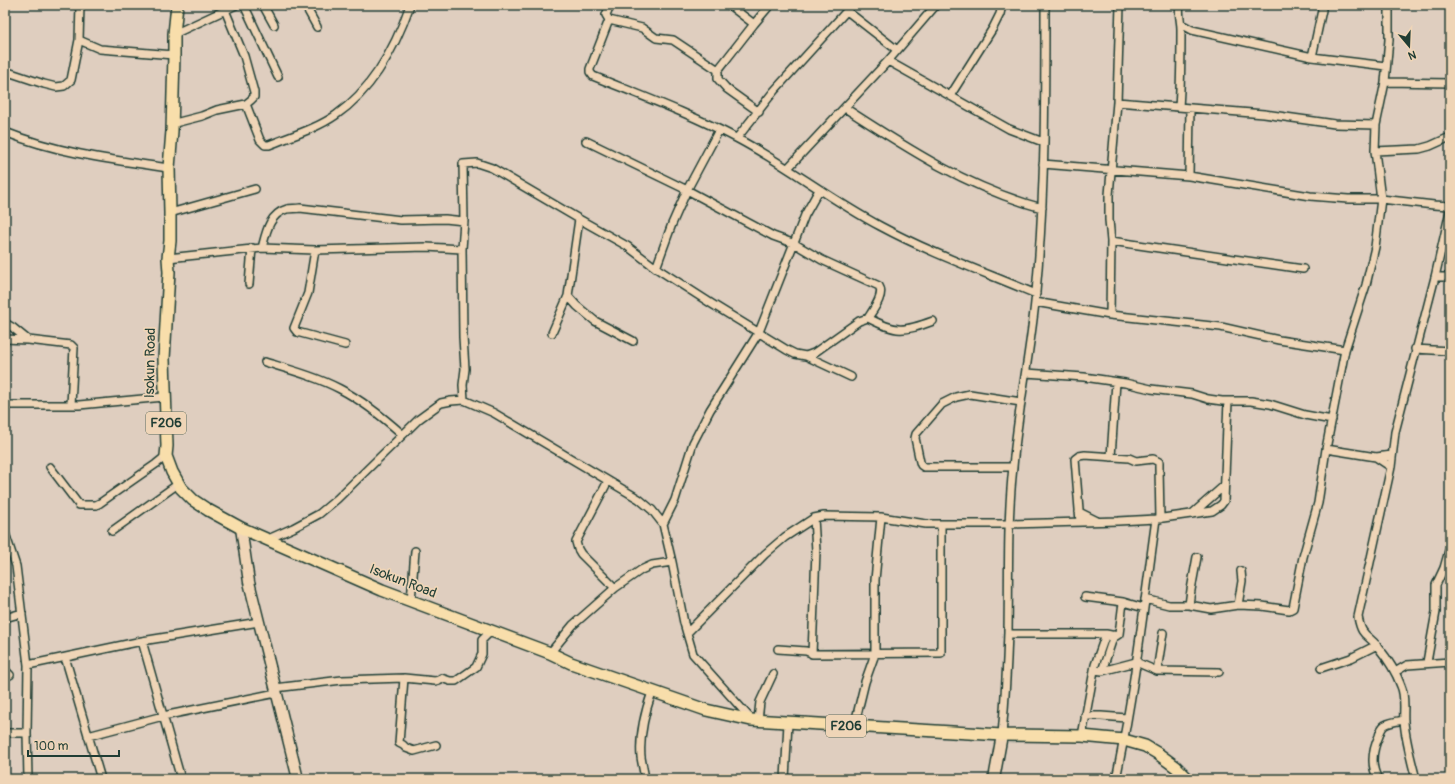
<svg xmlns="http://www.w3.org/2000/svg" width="1455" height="784" font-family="Pangolin,sans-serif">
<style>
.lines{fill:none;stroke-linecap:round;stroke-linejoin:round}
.street-casing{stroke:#1f3d34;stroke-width:10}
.secondary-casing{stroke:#1f3d34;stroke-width:13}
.primary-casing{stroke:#1f3d34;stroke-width:14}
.street{stroke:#efd5b7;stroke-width:7}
.secondary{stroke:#efd5b7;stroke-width:10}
.primary{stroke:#f8deab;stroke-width:11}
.labels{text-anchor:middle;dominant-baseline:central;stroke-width:3.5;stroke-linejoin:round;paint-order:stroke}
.shield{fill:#efd5b7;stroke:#5d6b5b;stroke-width:1}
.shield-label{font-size:13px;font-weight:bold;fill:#1f3d34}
.street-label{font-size:14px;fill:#1f3d34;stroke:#efd5b7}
</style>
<rect width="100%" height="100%" fill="#dfcebf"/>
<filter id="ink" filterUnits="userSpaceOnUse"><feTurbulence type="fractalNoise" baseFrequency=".025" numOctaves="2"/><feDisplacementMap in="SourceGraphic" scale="8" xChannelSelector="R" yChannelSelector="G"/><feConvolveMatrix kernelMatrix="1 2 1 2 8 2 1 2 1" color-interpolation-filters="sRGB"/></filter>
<g filter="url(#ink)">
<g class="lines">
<defs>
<path id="street" d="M244,5L278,77
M263,5L274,25
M305,5L317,27
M610,5L606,15L609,20L590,69V72L593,76C642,96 691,114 738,139C787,165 831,200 880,226C930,253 984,272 1036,294
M729,5L754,24
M847,11L897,50
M609,20L642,28L656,38L673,40L718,70
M1181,24L1192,30L1312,57L1386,66
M174,34L236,5
M79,40L80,5
M1312,57L1322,10L1321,5
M888,61L1009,129L1043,142
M5,71L44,84L56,87L64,86L71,80L79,40L100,49L174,55
M1385,82L1450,83
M950,96L993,28L1000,14L1002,5
M1117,102L1264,114L1335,124L1376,125
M246,104L260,140L265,145H269C291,136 316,129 336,115C373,89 396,46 410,5
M1179,107C1181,81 1181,55 1181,29C1181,21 1178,14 1180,5
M845,108C908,149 968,188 1042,208
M759,112L727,89L718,79V70L754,24L770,5
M171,124L202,116L217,110L246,104L251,100L254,97V92L244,56L225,10
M5,132C57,153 113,160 169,168
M737,138L774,91L852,5
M586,141L687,190L773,236L795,244L822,260L879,286C885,295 873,310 868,318
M1375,151L1419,149L1430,146L1450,137
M1043,164L1189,176L1310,196L1348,199H1381L1434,205L1450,206
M788,168L888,61L936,5
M1189,176L1190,108
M170,213L255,189
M1111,241L1303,269
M262,248C266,233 269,214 287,209C291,208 296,209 300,208L401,220L445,219L464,221
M315,250L308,293L294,328L297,332L345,345
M168,258L262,248L315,250L426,247L462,249
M656,268L672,224L687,190L719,130
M1435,277H1450
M249,284L252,248
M568,296L577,306L595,321L633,341
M1035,302L1110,315L1221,327L1279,340L1345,350
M1110,315L1111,241L1109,220V195L1117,102L1120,5
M5,323L12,327L28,340L71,345L74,348L71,405
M552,333L568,296L579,219
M5,339L27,340
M1415,349L1450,351
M806,356L814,353L859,321L868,318C897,333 903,332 933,321
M265,362C291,370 317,377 340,389C363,401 383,417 402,434
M1026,373L1084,377L1125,383L1151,389L1192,394L1208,399L1222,401H1251L1270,404L1305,415L1332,420
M464,400L463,385L465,369L463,337L462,249L464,221L463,164L477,163L492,168L579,219L627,246L656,268L712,304L787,350L795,354L806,356L851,377
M5,405H79L164,397
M1326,449L1376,457L1392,455
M1111,457L1116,382
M1376,457L1391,467
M50,467L79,505H96L100,503L156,464L166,456
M1013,467H924L921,465L920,462L915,438L916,434L942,404L956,397L970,394L1021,402
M608,481L576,542L578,549L581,554L615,588
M1079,512L1097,521
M1192,514L1225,485
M1080,522L1075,459L1079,456L1085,455L1129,458L1136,461L1153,459L1159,462V468L1160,519
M663,524L675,500L693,443L710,410L759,332L805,215L819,190
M112,531L178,484
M5,533L16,566L28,665L27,733L28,779
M266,540L293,528L319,514L337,499L419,419L441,403L451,401L464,400L494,413L639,499L652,510L663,524L672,562L684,623L693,654L751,719
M1085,597L1123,602L1144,608
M1145,599L1169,605H1189L1211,609L1238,605L1262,606L1289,610L1293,608L1303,557L1318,503L1326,449L1345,350L1366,285L1375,247L1381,199L1375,151L1376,125L1385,82L1389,40V5
M411,601L415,551
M1189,605L1191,590L1197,557
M1238,605L1242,581L1241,571
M5,618L22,613
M687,633L765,554L785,537L814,518L824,516L881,517L926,524H1009L1118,521L1156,519L1212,511L1221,505L1224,501L1228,401
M1008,634H1106L1116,636L1119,634L1123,602
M142,641L181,779
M778,649L806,651L814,654L941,653V524
M550,653L573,625L615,588L641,570L652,565L672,562
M812,654L816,551L814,518
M65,657L101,779
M1427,662L1436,612V585L1444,568L1450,547
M28,665L142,641L259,622
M1321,668L1351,658L1377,645
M5,670L10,675
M1094,670L1102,671L1136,662L1157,671L1219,672
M1102,671L1114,635
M1157,671L1163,633
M1395,672L1407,665L1450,662
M404,678L399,743L403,745L406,748L414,751L436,745
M275,688L342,680L404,678L435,681L439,680L441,678L450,681H456L476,667L482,654V640L488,634V630
M1085,716H1101L1127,718
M758,720L760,702L773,674
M854,727L865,682L875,654V580L881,517
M5,733H27
M1002,735C1005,701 1007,666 1008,632C1009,577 1007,522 1013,467C1018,408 1031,350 1036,292C1045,197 1045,100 1045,5
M88,736L163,716L276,693
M1082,736L1095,665L1106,634
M645,779C644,772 642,764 641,757C639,735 645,712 652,692
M785,779L788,723
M1116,779C1134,693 1144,606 1156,519
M1378,779C1370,765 1373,749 1379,736C1380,732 1382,727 1385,725C1390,722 1398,721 1404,720
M1416,779C1411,760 1406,742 1404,722C1403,710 1406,697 1401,686C1396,672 1387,658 1378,647C1367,633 1362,638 1358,617L1391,467L1395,432L1435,277L1450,211"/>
<path id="secondary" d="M241,528L249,582L298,779
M994,779L1002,735"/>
<path id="primary" d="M177,5L174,34V55L172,131L169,168L170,213V241L168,258L169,272L164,359L167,446L166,456L172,472L181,488L193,500L208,510L241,528L382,590L550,653L571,663L706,710L751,720L1002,735L1082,736L1124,740L1145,746L1157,753L1176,767L1188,779"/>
</defs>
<!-- street casing -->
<use href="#street" class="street-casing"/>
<!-- secondary casing -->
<use href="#secondary" class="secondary-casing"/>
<!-- primary casing -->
<use href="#primary" class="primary-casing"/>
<!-- street -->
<use href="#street" class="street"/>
<!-- secondary -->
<use href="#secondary" class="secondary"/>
<!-- primary -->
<use href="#primary" class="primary"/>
</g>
</g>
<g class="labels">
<!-- shield labels -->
<g class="shield">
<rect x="146" y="412" width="40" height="22" rx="3"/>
<rect x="826" y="715" width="40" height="22" rx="3"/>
</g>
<g class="shield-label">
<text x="166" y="423">F206</text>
<text x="846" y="726">F206</text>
</g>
<!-- street labels -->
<g class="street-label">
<text transform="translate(150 363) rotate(-89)">Isokun Road</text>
<text transform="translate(403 581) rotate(21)">Isokun Road</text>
</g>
</g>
<!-- margin -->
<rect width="1455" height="784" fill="none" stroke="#efd5b7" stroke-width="20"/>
<rect x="10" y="10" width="1435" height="764" fill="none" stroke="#1f3d34" stroke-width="1.5" filter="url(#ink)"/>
<!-- north arrow -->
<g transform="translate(1409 46) rotate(161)" stroke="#efd5b7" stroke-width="3" paint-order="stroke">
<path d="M0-3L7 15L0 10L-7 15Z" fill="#1f3d34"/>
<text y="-6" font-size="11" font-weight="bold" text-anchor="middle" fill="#1f3d34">N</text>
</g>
<!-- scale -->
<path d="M28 750v6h91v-6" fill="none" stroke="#1f3d34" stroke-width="2"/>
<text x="34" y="750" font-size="12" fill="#1f3d34" stroke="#efd5b7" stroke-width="3" paint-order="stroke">100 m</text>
</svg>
